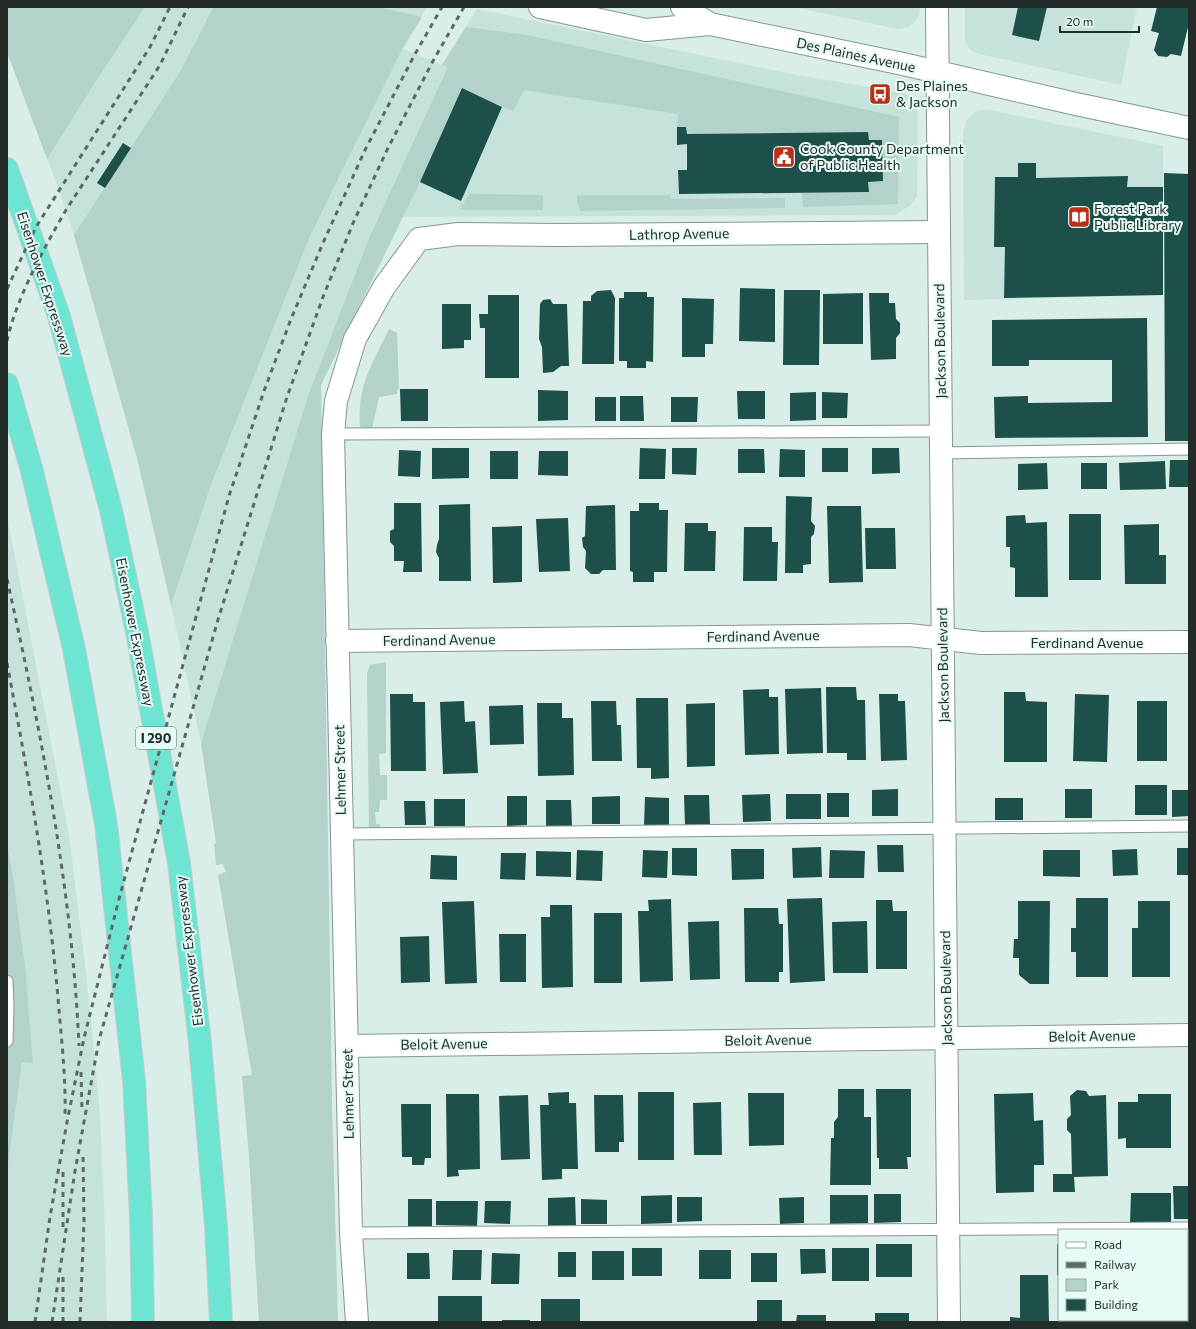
<svg xmlns="http://www.w3.org/2000/svg" width="1196" height="1329" font-family="Commissioner,sans-serif">
  <style>
    .built { fill: #c5e2dc }
    .green { fill: #b2d2cb }
    .building { fill: #1c5049 }
    .lines { fill: none; stroke-linecap: round; stroke-linejoin: round }
    .service-casing { stroke: #859793; stroke-width: 13 }
    .minor-casing { stroke: #859793; stroke-width: 24 }
    .tertiary-casing { stroke: #859793; stroke-width: 24 }
    .secondary-casing { stroke: #859793; stroke-width: 24 }
    .motorway-casing { stroke: #cacccc; stroke-width: 24 }
    .service { stroke: #fff; stroke-width: 11 }
    .minor { stroke: #fff; stroke-width: 22 }
    .tertiary { stroke: #fff; stroke-width: 22 }
    .secondary { stroke: #fff; stroke-width: 22 }
    .motorway { stroke: #6de5d2; stroke-width: 22 }
    .rail { stroke: #5d6966; stroke-width: 3; stroke-dasharray: 5 5; stroke-linecap: butt }
    .labels { text-anchor: middle; stroke-width: 4; stroke-linejoin: round; paint-order: stroke }
    .shield { fill: #e6faf6; stroke: #5e6a67; stroke-width: 1 }
    .shield-label { font-size: 13px; font-weight: bold; fill: #242c2a }
    .street-label { font-size: 14px; fill: #242c2a; stroke: #e6faf6 }
    .poi-label { font-size: 14px; fill: #242c2a; stroke: #e6faf6; text-anchor: start }
  </style>
  <rect width="100%" height="100%" fill="#d9ede9"/>
  <path class="built" d="M7 7H427L403 49 442 65 477 9 797 75 904 93 911 96 915 101 918 114 917 196 910 206 894 215 378 217 308 396 201 743 157 540 138 462 106 347 74 235 59 190 7 52Z
    M794 7H920V8L919 16 916 20 909 27 898 29Z
    M965 7H1137L1121 85 979 54 970 50 965 42Z
    M981 110H991L1163 146V295L964 300 963 133 967 120 973 113Z
    M7 516 69 835 86 972 100 1114 104 1204 107 1322H7V1173L22 1062 33 1063 26 973 13 876 7 844Z"/>
  <path class="green" d="M7 7H145L94 84 47 159 7 52Z
    M208 7H378L422 17 402 49 309 238 210 487 171 605 138 462 74 235 180 72 213 8Z
    M466 27 527 35 899 117 898 204 803 207 802 193 868 192V182L882 181V140H869L868 132 687 134 686 127H677L678 114 524 90 513 111 462 88 420 182 321 385 332 1103 338 1322H259L249 1157 242 1076 252 1075 218 875 226 872 223 864 216 865 214 844 216 843 201 743 308 396 370 236 448 67 442 65Z
    M469 194 543 195V210H460Z
    M577 195H670L671 199 785 198V208L581 211 577 202Z
    M389 329 397 333 399 388 397 390V394L379 397 372 429 360 427C360 421 359 415 360 408 361 380 377 354 389 329Z
    M386 662V753L379 754 380 775H387V800H380L379 812H375L376 824H380V830L369 831 367 673 370 665Z
    M7 844 13 876 26 973 33 1063 22 1062 7 1173Z"/>
  <path class="building" d="M1018 7H1047L1039 41 1012 35Z
    M1157 7H1189V23L1181 56 1171 54 1167 57 1158 56 1154 50 1159 33 1151 31Z
    M462 88 502 107 461 201 420 182Z
    M677 127H686L687 134 868 132 869 140H882L883 181 868 182 869 192 679 194 678 170H687V144L677 145Z
    M123 143 131 148 105 188 97 183Z
    M1018 163H1036V178L1128 176 1127 187H1163V295L1004 298 1005 247H994L995 177H1018Z
    M1164 173 1189 174V441H1165Z
    M740 288 775 289V342L739 341Z
    M611 290 615 298 614 364H582L583 301H591V296L597 291Z
    M784 290H820L819 365H783Z
    M624 292H647V297H654L653 362 646 361V368H627V361H619V298H624Z
    M863 293V344H823V294Z
    M869 293H889V303H895L896 319 900 323V333L896 338V359L871 360Z
    M488 295H519V378H485V328H480L479 314H488Z
    M682 298 714 299 713 344H705V357H682Z
    M550 299 553 304H567L569 366H561L553 372 543 373 542 347 539 339 540 304 543 300Z
    M442 304H471V340H464V348L442 349Z
    M1147 318 1148 437 995 438 994 397 1028 396V403L1112 402V360H1029V366H992V320Z
    M400 389H428V421H401Z
    M538 390 568 391V420L538 421Z
    M737 391H765V419H738Z
    M816 392V420L790 421V393Z
    M822 392 848 393 847 418H822Z
    M620 396H643L644 421H620Z
    M595 397H616V421H595Z
    M671 397H698L697 422H671Z
    M432 448H469V478L432 479Z
    M640 448 666 449 665 479H639Z
    M672 448H697L696 475 672 474Z
    M822 448H848V472H822Z
    M872 448H899L900 473 872 474Z
    M738 449H764L765 473H738Z
    M780 449 805 450V477H779Z
    M399 450 421 451 420 477 398 476Z
    M490 451H518V479H490Z
    M539 451H568V476L538 475Z
    M1170 460H1189V487H1169Z
    M1165 461 1166 489 1120 490 1119 463Z
    M1047 463 1048 489 1018 490V464Z
    M1081 463H1107V489H1081Z
    M786 496 812 497 811 521 815 526 814 534 811 537V564L803 565V573H785Z
    M394 503H421L422 572H403L404 561H394V546L390 542V531L394 529Z
    M639 503H659V510H668L667 572H654V582H633V572L630 571V511H639Z
    M470 504 471 581H439V558L436 552 437 545 439 539V505Z
    M615 505 616 570H603L599 574H591L585 568 586 551 583 547 582 538 585 536 586 506Z
    M827 506H861L863 582 829 583Z
    M1069 514H1101V580H1069Z
    M1025 515 1026 523 1047 522 1048 597H1015V568L1010 567V547H1006V516Z
    M568 518 570 571 539 572 536 519Z
    M685 523H708V531H716L715 571H684Z
    M1159 524V555H1166V584H1125L1124 525Z
    M522 526V582L493 583 492 527Z
    M744 527H772V542H778L777 581H743Z
    M865 528H895L896 569H866Z
    M826 687H856L857 700H865L866 760H847V753H827Z
    M821 688 823 753 787 754 785 689Z
    M769 689V697H778L779 754 745 755 743 690Z
    M1004 692H1025L1026 701 1047 702V762H1004Z
    M390 694H413V702H425L426 771H391Z
    M879 694H898V701H905L907 760 881 761Z
    M1075 694 1109 695 1107 762 1073 761Z
    M636 698H668L669 778 651 779V768H637Z
    M464 701 465 722 475 721 478 773 443 774 440 702Z
    M591 701H616L617 725H621L622 761H592Z
    M1137 701H1167V761H1137Z
    M537 703H562V718H573L574 775 538 776Z
    M715 703V766L687 767 686 704Z
    M523 705 524 744 490 745 489 706Z
    M1135 785H1167V815H1135Z
    M898 789V816H872V790Z
    M1065 789H1092V818H1065Z
    M1172 790H1189V816L1172 817Z
    M827 793H849V817H827Z
    M770 794 771 821 743 822 742 795Z
    M786 794H821V819H786Z
    M684 795H709L710 824 685 825Z
    M507 796H527V825L507 826Z
    M620 796V824H592V797Z
    M645 797 669 798V825H644Z
    M995 798H1023V820H995Z
    M434 799H465V826H434Z
    M546 800H571L572 826 546 827Z
    M404 801H425L426 825H405Z
    M877 845H903L904 872H878Z
    M821 847 822 877 793 878 792 848Z
    M672 848H697V876L672 875Z
    M1177 848H1189V875H1177Z
    M731 849H764V879L732 880Z
    M1137 849 1138 875 1113 876 1112 850Z
    M577 850 603 851 602 881 576 880Z
    M643 850 668 851 667 878 642 877Z
    M830 850 865 851 864 878H829Z
    M1043 850H1080V877L1043 876Z
    M536 851 571 852V877L536 876Z
    M501 853H526L525 880 500 879Z
    M431 855 457 856V880L430 879Z
    M822 898 825 981 790 983 787 899Z
    M1076 898H1108V977H1076V952H1071V928H1076Z
    M671 899 673 981 640 982 638 911H649L648 900Z
    M876 900H892L893 911H907V969H876Z
    M474 901 477 983 445 984 442 902Z
    M1018 901H1050L1049 984H1030L1019 975V958H1013L1014 939H1018Z
    M1138 901H1170V977H1132V928H1138Z
    M550 905H572L573 987 542 988 541 917H550Z
    M744 908H778L779 924H783V972H779V982H745Z
    M594 913H622V983H594Z
    M719 921 720 979 690 980 688 922Z
    M867 921 868 973H833L832 922Z
    M499 934H526V982H500Z
    M429 936 430 982 401 983 400 937Z
    M838 1089H864V1117H871V1185H830L831 1138H834V1122L838 1117Z
    M876 1089H911V1157H907L908 1169H879V1158H877Z
    M1077 1090 1086 1091 1089 1096 1106 1095 1108 1176 1074 1177 1075 1192H1053V1174H1072L1071 1134 1067 1130V1119L1071 1115 1070 1096Z
    M569 1092V1103H576L578 1169H562V1179L542 1180 540 1105H549L548 1093Z
    M638 1092H674V1160H638Z
    M748 1093H784V1145L749 1146Z
    M1033 1093 1034 1121 1043 1120 1044 1165H1034V1192L996 1193 994 1094Z
    M446 1094H479L480 1169 458 1170 459 1176 447 1177Z
    M1138 1094H1171V1148H1126V1138L1118 1139V1102H1138Z
    M528 1095 530 1159 501 1160 499 1096Z
    M594 1095H623L624 1142H619V1152H595Z
    M721 1102 722 1155H694L693 1103Z
    M401 1104H431V1158H425L424 1165H412V1157H402Z
    M1173 1186H1189V1219H1174Z
    M1131 1193H1171V1223H1130Z
    M874 1194H901V1222L874 1223Z
    M672 1195V1223L641 1224V1196Z
    M830 1195H868V1223L830 1224Z
    M575 1197 576 1225 548 1226V1198Z
    M677 1197H702V1221L677 1222Z
    M804 1197V1223L780 1224 779 1198Z
    M408 1199H432V1226H408Z
    M581 1199 607 1200V1224H581Z
    M436 1201H478L477 1226 436 1225Z
    M485 1201H511L510 1224 484 1223Z
    M876 1244H912V1277H876Z
    M1057 1244H1059V1275H1057Z
    M632 1248H662V1276H632Z
    M832 1248H869V1281H832Z
    M800 1249H825L826 1273 801 1274Z
    M453 1250H482L481 1280H452Z
    M699 1250H731V1279H699Z
    M592 1251H624V1280H592Z
    M558 1252H576V1277H558Z
    M407 1253H429L430 1279H407Z
    M492 1253 520 1254 519 1284H491Z
    M751 1253H777V1282H751Z
    M1020 1275H1048L1049 1322H1010V1317L1020 1318Z
    M438 1296H482V1322H438Z
    M541 1299H580V1322H541Z
    M757 1300H782V1322H757Z
    M875 1313H909V1322H875Z
    M797 1315H826V1322H796Z
    M502 1320H530V1322H502Z
    M1076 1320H1111V1322H1076Z
    M1136 1320H1171V1322H1136Z"/>
  <g class="lines">
    <g class="service-casing">
      <path id="service" d="M333 434 941 431
        M941 453 1189 449
        M341 834 1189 826
        M7 981 8 1007 7 1041
        M351 1233 1189 1228"/>
    </g>
    <g class="minor-casing">
      <path id="minor" d="M337 641 909 635 981 643 1189 642
        M347 1046 1189 1035
        M357 1322 351 1233 333 434 336 401 355 339 384 287 419 239 458 234 559 235 939 232"/>
    </g>
    <g class="tertiary-casing">
      <path id="tertiary" d="M937 7 949 1322"/>
    </g>
    <g class="secondary-casing">
      <path id="secondary" d="M540 7 646 30 710 24 903 64 1076 104 1189 128
        M682 7 710 24"/>
    </g>
    <g class="motorway-casing">
      <path id="motorway" d="M7 169 59 316 111 510 137 632 179 863 200 1043 216 1226 221 1322
        M7 384 32 471 74 649 106 824 134 1081 141 1216 143 1322"/>
    </g>
    <use href="#service" class="service"/>
    <use href="#minor" class="minor"/>
    <use href="#tertiary" class="tertiary"/>
    <use href="#secondary" class="secondary"/>
    <use href="#motorway" class="motorway"/>
    <path class="rail" d="M7 289 36 227 150 47 170 7
      M7 341C16 299 44 248 66 210L160 65 188 7
      M7 579C41 732 72 889 79 1046
      M7 663C28 775 48 884 58 998 61 1036 66 1076 65 1115
      M81 1072 82 1112
      M63 1227V1167
      M35 1322 50 1217 67 1122 84 1038 119 899 229 496 264 391 291 319 323 243 365 150 415 54 442 7
      M52 1322 75 1171 99 1040 217 623 287 397 323 297 354 221 388 148 433 61 464 7
      M63 1322V1277
      M80 1322 84 1221 83 1152"/>
  </g>
  <defs>
    <g id="bus-square" transform="scale(1.15)"><rect x="-9" y="-9" width="18" height="18" rx="4" fill="#bb2f18" stroke="#e6faf6"/><path d="M-5-6H5V4H4V6H2V4H-2V6H-4V4H-5ZM-3.5-4V0h7V-4ZM-3.5 1.2v1.5H-2V1.2ZM2 1.2v1.5H3.5V1.2Z" fill="#fff"/></g>
    <g id="civic-square" transform="scale(1.15)"><rect x="-9" y="-9" width="18" height="18" rx="4" fill="#bb2f18" stroke="#e6faf6"/><path d="M-.6-6.5H3V-4.5H.6V-3L4-1V1h2V6H-6V1h2V-1L-.6-3ZM-1.2 2.5V6h2.4V2.5Z" fill="#fff"/></g>
    <g id="library-square" transform="scale(1.15)"><rect x="-9" y="-9" width="18" height="18" rx="4" fill="#bb2f18" stroke="#e6faf6"/><path d="M-6-4Q-3-5.5-.7-3.5V5Q-3 3-6 4ZM6-4Q3-5.5 .7-3.5V5Q3 3 6 4Z" fill="#fff"/></g>
  </defs>
  <g fill-rule="evenodd">
    <use href="#bus-square" x="880" y="94"/>
    <use href="#civic-square" x="784" y="157"/>
    <use href="#library-square" x="1079" y="217"/>
  </g>
  <g class="labels">
    <rect class="shield" x="136" y="727" width="40" height="22" rx="3"/>
    <g class="shield-label">
      <text x="156" y="743">I 290</text>
    </g>
    <g class="street-label">
      <text transform="translate(856 55) rotate(12)" y="5">Des Plaines Avenue</text>
      <text transform="translate(679 234) rotate(-1)" y="5">Lathrop Avenue</text>
      <text transform="translate(45 284) rotate(72)" y="5">Eisenhower Expressway</text>
      <text transform="translate(940 341) rotate(-91)" y="5">Jackson Boulevard</text>
      <text transform="translate(135 632) rotate(79)" y="5">Eisenhower Expressway</text>
      <text transform="translate(763 636) rotate(-1)" y="5">Ferdinand Avenue</text>
      <text transform="translate(439 640) rotate(-1)" y="5">Ferdinand Avenue</text>
      <text x="1087" y="648">Ferdinand Avenue</text>
      <text transform="translate(943 665) rotate(-91)" y="5">Jackson Boulevard</text>
      <text transform="translate(340 770) rotate(-91)" y="5">Lehmer Street</text>
      <text transform="translate(189 951) rotate(-97)" y="5">Eisenhower Expressway</text>
      <text transform="translate(946 988) rotate(-91)" y="5">Jackson Boulevard</text>
      <text transform="translate(1092 1036) rotate(-1)" y="5">Beloit Avenue</text>
      <text transform="translate(768 1040) rotate(-1)" y="5">Beloit Avenue</text>
      <text transform="translate(444 1044) rotate(-1)" y="5">Beloit Avenue</text>
      <text transform="translate(348 1094) rotate(-91)" y="5">Lehmer Street</text>
    </g>
    <g class="poi-label">
      <text x="896" y="91">Des Plaines<tspan x="896" dy="16">&amp; Jackson</tspan></text>
      <text x="800" y="154">Cook County Department<tspan x="800" dy="16">of Public Health</tspan></text>
      <text x="1094" y="214">Forest Park<tspan x="1094" dy="16">Public Library</tspan></text>
    </g>
  </g>
  <rect width="1196" height="1329" fill="none" stroke="#242c2a" stroke-width="16"/>
  <rect x="1058" y="1229" width="130" height="92" fill="#e6faf6" stroke="#98a8a4"/>
  <rect x="1066" y="1242" width="20" height="6" fill="#ffffff" stroke="#98a8a4"/>
  <text x="1094" y="1249" font-size="12" fill="#242c2a">Road</text>
  <rect x="1066" y="1262" width="20" height="6" fill="#5d6966" stroke="#98a8a4"/>
  <text x="1094" y="1269" font-size="12" fill="#242c2a">Railway</text>
  <rect x="1066" y="1279" width="20" height="12" fill="#b2d2cb" stroke="#98a8a4"/>
  <text x="1094" y="1289" font-size="12" fill="#242c2a">Park</text>
  <rect x="1066" y="1299" width="20" height="12" fill="#1c5049" stroke="#98a8a4"/>
  <text x="1094" y="1309" font-size="12" fill="#242c2a">Building</text>
  <path d="M1060 26v6h79v-6" fill="none" stroke="#242c2a" stroke-width="2"/>
  <text x="1066" y="26" font-size="12" fill="#242c2a" stroke="#e6faf6" stroke-width="3" paint-order="stroke">20 m</text>
</svg>
